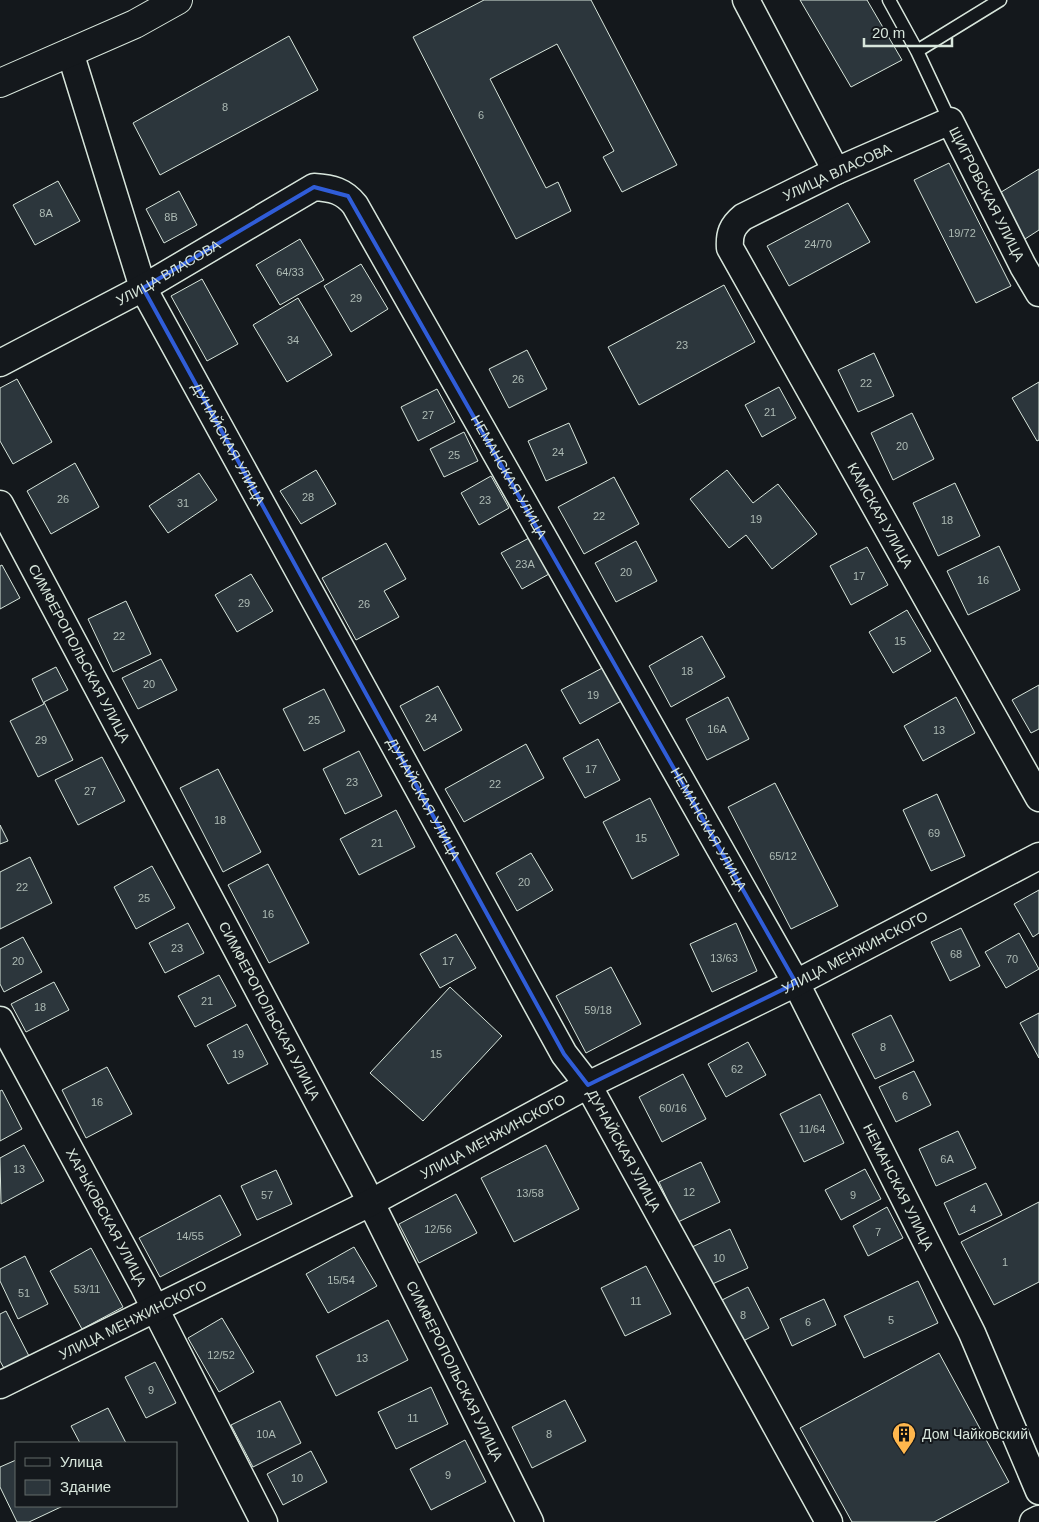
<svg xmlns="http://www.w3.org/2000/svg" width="1039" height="1522" font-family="Helvetica,sans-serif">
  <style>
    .building { fill: #2c363c; stroke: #d8e6dc }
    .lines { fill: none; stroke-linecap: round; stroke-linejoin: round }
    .lane-casing { stroke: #d8e6dc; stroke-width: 15 }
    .street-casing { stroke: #d8e6dc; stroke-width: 29 }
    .primary-casing { stroke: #d8e6dc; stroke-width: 30 }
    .lane { stroke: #14181c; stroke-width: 12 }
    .street { stroke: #14181c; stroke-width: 26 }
    .primary { stroke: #14181c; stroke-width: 28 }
    .marked { fill: none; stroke: #305dd8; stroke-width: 4; stroke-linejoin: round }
    .labels { text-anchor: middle; stroke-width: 4; stroke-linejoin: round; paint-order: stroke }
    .number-label { font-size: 11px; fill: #adbab4 }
    .street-label { font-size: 14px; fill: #d8e6dc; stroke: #14181c }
    .poi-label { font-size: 14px; fill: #d8e6dc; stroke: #14181c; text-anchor: start }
  </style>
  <rect width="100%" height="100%" fill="#14181c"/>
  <path class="building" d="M484 0H591L677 165 622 192 603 157 614 151 557 44 490 79 546 188 558 182 571 211 516 239 413 37Z
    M800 0H867L902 60 851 87Z
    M289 36 318 90 160 175 133 123Z
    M949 163 1011 286 976 303 914 180Z
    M1039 169V230L1025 239 998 194Z
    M58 181 80 221 35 245 13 205Z
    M179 191 197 225 164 243 146 209Z
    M848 203 870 242 789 286 767 246Z
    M300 239 324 280 280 305 256 265Z
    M361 264 388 309 351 332 324 286Z
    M202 279 238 344 207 361 171 296Z
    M724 285 755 342 639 405 608 347Z
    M298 298 332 355 287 382 253 325Z
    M527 350 547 389 509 408 489 369Z
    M874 353 894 396 858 412 838 370Z
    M17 379 52 442 13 464 0 441V388Z
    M1039 382V440L1037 441 1012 398Z
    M779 387 796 418 762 437 745 405Z
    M437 389 455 422 418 441 401 407Z
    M912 413 934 459 893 480 871 433Z
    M569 423 587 463 546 481 528 441Z
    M464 432 478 461 444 477 430 449Z
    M75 463 99 507 51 534 27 491Z
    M316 470 336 504 301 524 280 491Z
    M727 470 753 503 778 484 817 534 772 569 746 535 729 548 690 499Z
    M199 473 217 500 168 533 149 506Z
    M491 476 509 508 479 525 461 493Z
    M614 477 639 524 584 554 558 507Z
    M955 483 980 536 938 556 913 503Z
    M529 538 549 574 522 589 501 553Z
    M636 541 657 581 616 602 595 563Z
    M386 543 406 579 384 591 399 617 356 640 322 578Z
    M999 546 1020 590 968 615 947 571Z
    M867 547 888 585 851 605 830 566Z
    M2 565 20 598 0 609V566Z
    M251 574 273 611 237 632 215 595Z
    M126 601 151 654 113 672 88 619Z
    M907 610 931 651 893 673 869 632Z
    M702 636 725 677 671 707 649 666Z
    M161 659 177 690 138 709 122 678Z
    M606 666 625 699 580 724 561 690Z
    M56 667 68 690 44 702 73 760 38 777 10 721 44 704 32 679Z
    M1039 685V729L1031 733 1012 700Z
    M438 686 462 730 424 751 400 706Z
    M324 689 345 731 304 751 283 709Z
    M728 697 749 739 707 760 686 719Z
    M956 697 975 733 923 761 904 726Z
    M598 739 620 780 585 798 563 758Z
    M526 744 544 778 464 822 445 789Z
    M359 751 382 796 345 814 323 769Z
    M102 757 125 801 78 825 55 780Z
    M218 769 261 852 223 872 180 788Z
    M775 783 838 906 791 929 728 807Z
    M937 794 965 856 931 871 903 810Z
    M650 798 679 855 632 879 603 822Z
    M396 810 415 847 359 875 340 839Z
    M0 825 8 841 0 844Z
    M531 853 553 890 517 911 496 873Z
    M30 857 52 903 0 929V872Z
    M268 864 309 943 269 963 228 885Z
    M152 866 175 908 136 929 114 887Z
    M1039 890V933L1033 937 1014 904Z
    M188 923 204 953 165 973 149 943Z
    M736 923 757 971 712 992 690 944Z
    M961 928 980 966 950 981 931 942Z
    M1019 933 1039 969 1006 988 985 952Z
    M456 934 476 968 440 988 420 954Z
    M23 937 42 972 4 992 0 984V949Z
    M611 967 641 1024 586 1053 556 996Z
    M219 975 236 1006 195 1027 178 996Z
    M54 982 69 1010 26 1032 11 1004Z
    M450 987 502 1036 423 1121 370 1073Z
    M1039 1013V1058L1020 1023Z
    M891 1015 914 1061 875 1079 852 1034Z
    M247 1024 268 1064 228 1084 207 1045Z
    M748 1042 766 1075 726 1097 708 1064Z
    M107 1067 132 1114 86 1138 62 1090Z
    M914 1071 931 1105 896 1122 879 1087Z
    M683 1074 706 1119 662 1142 639 1097Z
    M2 1090 22 1129 0 1141V1091Z
    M820 1094 844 1143 804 1162 780 1114Z
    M958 1131 976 1168 936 1186 919 1149Z
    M24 1145 44 1181 1 1204 0 1158Z
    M546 1145 579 1209 514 1242 481 1178Z
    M701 1162 720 1202 678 1222 659 1182Z
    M865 1169 881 1199 841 1220 825 1190Z
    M276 1170 292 1204 257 1220 241 1186Z
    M986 1183 1002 1215 959 1235 944 1203Z
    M456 1194 477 1233 419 1263 399 1224Z
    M220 1195 241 1235 160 1277 139 1238Z
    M1039 1202V1282L994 1305 961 1242Z
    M887 1207 903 1238 868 1256 853 1226Z
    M730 1229 748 1268 708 1286 690 1248Z
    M354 1247 377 1286 328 1313 306 1274Z
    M91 1248 123 1307 82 1329 50 1271Z
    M25 1256 48 1304 18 1319 0 1281V1269Z
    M646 1266 671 1314 625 1336 601 1288Z
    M918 1281 938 1323 864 1358 844 1316Z
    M748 1287 769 1328 739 1343 718 1302Z
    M824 1299 836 1325 792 1346 780 1319Z
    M6 1311 30 1358 5 1370 0 1361V1314Z
    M222 1318 254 1372 219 1392 188 1338Z
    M388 1320 408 1360 336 1396 316 1356Z
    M939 1353 1009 1482 934 1522H852L800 1428Z
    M155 1362 176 1403 146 1418 125 1377Z
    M431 1387 448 1424 396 1449 378 1412Z
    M565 1400 586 1441 532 1468 512 1427Z
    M280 1401 301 1443 253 1467 231 1425Z
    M108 1408 126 1443H80L71 1426Z
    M465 1440 486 1482 431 1510 410 1469Z
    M311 1451 327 1482 283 1505 267 1474Z
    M16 1460V1506H63L29 1522H17L0 1487V1467Z"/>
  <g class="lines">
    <g class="lane-casing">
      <path id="lane" d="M889 0 917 51
        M950 121 917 51 1000 0"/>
    </g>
    <g class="street-casing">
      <g id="street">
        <path d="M746 0 836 171"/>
        <path id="s1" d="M70 52 143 288 564 1054 588 1085 829 1522"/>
        <path id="s2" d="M1039 293 1023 266 950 121 836 171 743 217C732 226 729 234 730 248L1039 798"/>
        <path id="s3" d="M0 363 143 288 314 187C332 188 344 191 355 205L796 983 972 1333 1039 1491"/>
        <path id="s4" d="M0 504 361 1183 530 1522"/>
        <path id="s5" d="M0 1020 143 1285 264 1522"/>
        <path id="s6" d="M0 1385 370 1203 588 1085 796 983 1039 856"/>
        <path d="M1033 1522 1039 1519"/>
      </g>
    </g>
    <g class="primary-casing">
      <path id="primary" d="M0 83 135 24 178 0"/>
    </g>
    <use href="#lane" class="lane"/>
    <use href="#street" class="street"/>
    <use href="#primary" class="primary"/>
  </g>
  <path class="marked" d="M314 187 348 196 796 983 588 1085 564 1054 143 288Z"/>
  <defs>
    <g id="building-pin" transform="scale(1.25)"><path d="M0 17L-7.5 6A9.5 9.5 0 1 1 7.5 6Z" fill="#ffb74d" stroke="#14181c"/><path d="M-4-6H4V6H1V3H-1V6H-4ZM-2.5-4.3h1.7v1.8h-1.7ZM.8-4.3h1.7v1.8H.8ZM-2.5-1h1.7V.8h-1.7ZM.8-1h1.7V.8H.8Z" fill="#111"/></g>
  </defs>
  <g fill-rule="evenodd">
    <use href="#building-pin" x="904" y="1434"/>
  </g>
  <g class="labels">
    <g class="number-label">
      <text x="225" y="111">8</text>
      <text x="481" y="119">6</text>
      <text x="46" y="217">8А</text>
      <text x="171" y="221">8В</text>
      <text x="962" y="237">19/72</text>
      <text x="818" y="248">24/70</text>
      <text x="290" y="276">64/33</text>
      <text x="356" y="302">29</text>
      <text x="293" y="344">34</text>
      <text x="682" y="349">23</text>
      <text x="518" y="383">26</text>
      <text x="866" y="387">22</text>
      <text x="770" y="416">21</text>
      <text x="428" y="419">27</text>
      <text x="902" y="450">20</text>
      <text x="558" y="456">24</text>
      <text x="454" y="459">25</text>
      <text x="308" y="501">28</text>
      <text x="63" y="503">26</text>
      <text x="485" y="504">23</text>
      <text x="183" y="507">31</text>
      <text x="599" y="520">22</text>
      <text x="756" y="523">19</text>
      <text x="947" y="524">18</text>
      <text x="525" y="568">23А</text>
      <text x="626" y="576">20</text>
      <text x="859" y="580">17</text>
      <text x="983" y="584">16</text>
      <text x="244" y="607">29</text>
      <text x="364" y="608">26</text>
      <text x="119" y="640">22</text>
      <text x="900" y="645">15</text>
      <text x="687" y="675">18</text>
      <text x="149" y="688">20</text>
      <text x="593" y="699">19</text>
      <text x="431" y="722">24</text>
      <text x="314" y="724">25</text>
      <text x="717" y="733">16А</text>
      <text x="939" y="734">13</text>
      <text x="41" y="744">29</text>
      <text x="591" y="773">17</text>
      <text x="352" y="786">23</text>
      <text x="495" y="788">22</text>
      <text x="90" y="795">27</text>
      <text x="220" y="824">18</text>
      <text x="934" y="837">69</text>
      <text x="641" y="842">15</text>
      <text x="377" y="847">21</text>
      <text x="783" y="860">65/12</text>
      <text x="524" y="886">20</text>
      <text x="22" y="891">22</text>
      <text x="144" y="902">25</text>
      <text x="268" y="918">16</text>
      <text x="177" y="952">23</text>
      <text x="956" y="958">68</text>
      <text x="724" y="962">13/63</text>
      <text x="1012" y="963">70</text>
      <text x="18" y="965">20</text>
      <text x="448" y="965">17</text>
      <text x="207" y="1005">21</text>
      <text x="40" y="1011">18</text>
      <text x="598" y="1014">59/18</text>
      <text x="883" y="1051">8</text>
      <text x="238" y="1058">19</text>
      <text x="436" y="1058">15</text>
      <text x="737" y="1073">62</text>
      <text x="905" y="1100">6</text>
      <text x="97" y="1106">16</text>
      <text x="673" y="1112">60/16</text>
      <text x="812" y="1133">11/64</text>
      <text x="947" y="1163">6А</text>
      <text x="19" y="1173">13</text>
      <text x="689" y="1196">12</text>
      <text x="530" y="1197">13/58</text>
      <text x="267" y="1199">57</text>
      <text x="853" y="1199">9</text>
      <text x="973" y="1213">4</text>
      <text x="438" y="1233">12/56</text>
      <text x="878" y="1236">7</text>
      <text x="190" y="1240">14/55</text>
      <text x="719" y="1262">10</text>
      <text x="1005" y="1266">1</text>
      <text x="341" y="1284">15/54</text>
      <text x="87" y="1293">53/11</text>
      <text x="24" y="1297">51</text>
      <text x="636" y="1305">11</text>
      <text x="743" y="1319">8</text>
      <text x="891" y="1324">5</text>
      <text x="808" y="1326">6</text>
      <text x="221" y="1359">12/52</text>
      <text x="362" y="1362">13</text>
      <text x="151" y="1394">9</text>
      <text x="413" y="1422">11</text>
      <text x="266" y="1438">10А</text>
      <text x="549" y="1438">8</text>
      <text x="448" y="1479">9</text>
      <text x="297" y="1482">10</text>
    </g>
    <g class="street-label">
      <text transform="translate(837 172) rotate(-25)" y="5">УЛИЦА ВЛАСОВА</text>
      <text transform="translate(987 194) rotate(63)" y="5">ЩИГРОВСКАЯ УЛИЦА</text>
      <text dy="5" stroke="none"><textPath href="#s3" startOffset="191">УЛИЦА ВЛАСОВА</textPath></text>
      <text dy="5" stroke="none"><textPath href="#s1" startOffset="425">ДУНАЙСКАЯ УЛИЦА</textPath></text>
      <text dy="5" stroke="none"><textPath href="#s3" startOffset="719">НЕМАНСКАЯ УЛИЦА</textPath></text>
      <text dy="5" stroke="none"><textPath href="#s2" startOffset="764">КАМСКАЯ УЛИЦА</textPath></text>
      <text dy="5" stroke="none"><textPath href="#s4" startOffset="169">СИМФЕРОПОЛЬСКАЯ УЛИЦА</textPath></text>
      <text dy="5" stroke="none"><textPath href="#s1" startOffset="830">ДУНАЙСКАЯ УЛИЦА</textPath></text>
      <text dy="5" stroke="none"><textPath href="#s3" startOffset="1124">НЕМАНСКАЯ УЛИЦА</textPath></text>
      <text dy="5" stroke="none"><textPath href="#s6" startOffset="958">УЛИЦА МЕНЖИНСКОГО</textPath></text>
      <text dy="5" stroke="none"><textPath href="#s4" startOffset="574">СИМФЕРОПОЛЬСКАЯ УЛИЦА</textPath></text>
      <text dy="5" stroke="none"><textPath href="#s6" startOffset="552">УЛИЦА МЕНЖИНСКОГО</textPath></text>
      <text dy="5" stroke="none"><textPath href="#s1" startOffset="1235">ДУНАЙСКАЯ УЛИЦА</textPath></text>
      <text dy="5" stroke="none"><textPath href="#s3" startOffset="1529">НЕМАНСКАЯ УЛИЦА</textPath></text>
      <text dy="5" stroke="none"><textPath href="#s5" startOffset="224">ХАРЬКОВСКАЯ УЛИЦА</textPath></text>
      <text dy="5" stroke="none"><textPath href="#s6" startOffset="148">УЛИЦА МЕНЖИНСКОГО</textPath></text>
      <text dy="5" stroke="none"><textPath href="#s4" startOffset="979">СИМФЕРОПОЛЬСКАЯ УЛИЦА</textPath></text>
    </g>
    <g class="poi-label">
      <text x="922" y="1439">Дом Чайковский</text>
    </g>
  </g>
  <rect x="15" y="1442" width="162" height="65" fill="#14181c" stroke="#626a69"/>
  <rect x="25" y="1458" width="25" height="8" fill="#14181c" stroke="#626a69"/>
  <text x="60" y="1467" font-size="15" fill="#d8e6dc">Улица</text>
  <rect x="25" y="1480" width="25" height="15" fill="#2c363c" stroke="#626a69"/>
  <text x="60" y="1492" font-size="15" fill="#d8e6dc">Здание</text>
  <path d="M864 38v8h88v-8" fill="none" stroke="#d8e6dc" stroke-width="2.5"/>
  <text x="872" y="38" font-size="15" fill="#d8e6dc" stroke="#14181c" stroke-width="4" paint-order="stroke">20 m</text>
</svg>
